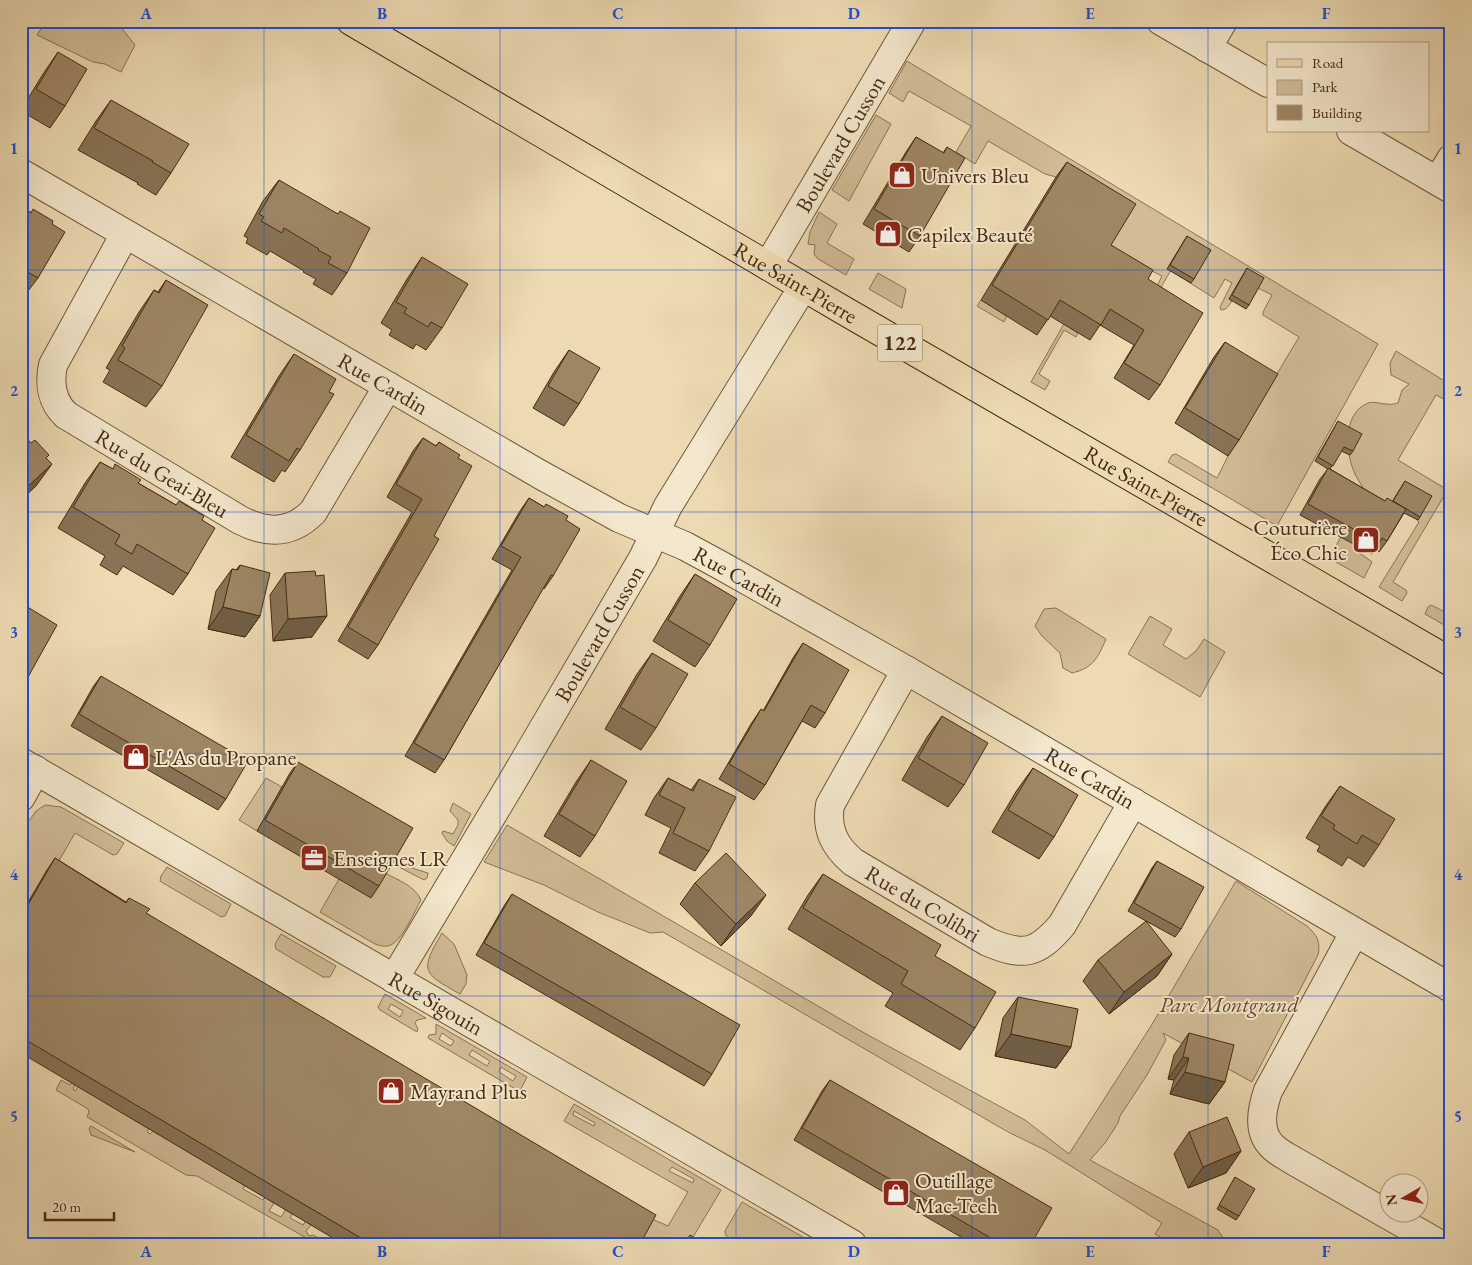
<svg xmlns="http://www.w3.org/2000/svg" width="1472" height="1265" font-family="'EB Garamond',serif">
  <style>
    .green { fill: #d1bc96; stroke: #8c7352; fill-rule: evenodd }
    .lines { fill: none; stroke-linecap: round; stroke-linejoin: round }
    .minor-casing { stroke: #715638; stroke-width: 30 }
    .major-casing { stroke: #482a0f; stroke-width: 30 }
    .minor { stroke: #f3e7cd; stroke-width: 28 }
    .major { stroke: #eddab2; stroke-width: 28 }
    .wall { fill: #887356; stroke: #482a0f }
    .shaded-wall { fill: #6f5e46; stroke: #482a0f }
    .building { fill: #9e8664; stroke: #482a0f }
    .grid { fill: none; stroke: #1d4ed8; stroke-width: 1; stroke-opacity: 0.55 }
    .labels { text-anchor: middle; stroke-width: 4; stroke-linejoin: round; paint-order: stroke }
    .shield { fill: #f3e7cd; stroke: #7b6348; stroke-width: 1 }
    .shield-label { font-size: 21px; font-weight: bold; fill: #482a0f }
    .street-label { font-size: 22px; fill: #482a0f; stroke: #f3e7cd }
    .poi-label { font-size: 22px; fill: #482a0f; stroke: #f3e7cd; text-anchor: start }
    .park-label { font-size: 22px; font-style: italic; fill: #63472a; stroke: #f3e7cd }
    .neatline { fill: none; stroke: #1d4ed8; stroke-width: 2 }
    .grid-label { font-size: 16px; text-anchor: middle; font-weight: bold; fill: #1d4ed8 }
  </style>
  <rect width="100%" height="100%" fill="#eddab2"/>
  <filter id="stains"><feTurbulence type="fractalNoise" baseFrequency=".004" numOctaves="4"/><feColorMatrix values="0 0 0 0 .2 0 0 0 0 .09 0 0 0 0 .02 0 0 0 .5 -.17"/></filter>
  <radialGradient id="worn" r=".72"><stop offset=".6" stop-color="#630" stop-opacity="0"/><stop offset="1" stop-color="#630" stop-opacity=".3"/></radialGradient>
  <path class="green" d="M46 21H116L135 45 121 72 105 64 93 62 37 35Z
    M907 61 1378 344 1277 526 1168 462 1172 455 1176 454 1217 478 1228 456 1299 337 1263 315V312L1272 295 1258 288 1244 273 1229 299 1232 301C1229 305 1227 310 1221 310L1220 307 1232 283 1225 279 1214 298 1168 269 1171 270 1160 289 1156 288 1162 276 1152 271 1070 328 1078 333 1076 337 1064 330 1039 374 1050 381 1045 390 1031 382 1094 271 1056 177 1045 174 988 141 975 164 956 152 971 126 909 91 903 102 889 93Z
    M876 115 891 124 849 201 832 190Z
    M819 212 837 224 827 243 854 259 846 275 818 259 814 254 815 245 808 244 810 232Z
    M878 273 906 289 902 308 869 289Z
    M981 300 1007 316 1004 322 977 306Z
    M1396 351 1451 385V403L1436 395 1398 460 1451 492V501L1444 496 1393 582 1406 590 1407 593 1402 601 1379 587 1419 522 1397 500 1358 552 1372 562 1364 578 1329 558 1366 493C1363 487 1359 482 1356 476 1345 455 1342 413 1368 403 1375 401 1379 404 1387 404 1390 405 1395 404 1398 403L1402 390 1409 384 1391 375 1390 363Z
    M1431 605 1451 615V629L1425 614 1428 607Z
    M1056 608 1106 639C1098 658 1093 668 1072 673L1063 668 1060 653 1042 636 1035 626 1044 609Z
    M1150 616 1172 629 1163 645 1186 659 1196 651 1204 639 1225 652 1200 697 1128 654Z
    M266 778 282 787 257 831 239 820Z
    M453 803 471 814 454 846 447 841 442 833 443 831 453 834 458 825V820L450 811Z
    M45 805 61 807 124 843 117 854 113 855 75 833 56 866 47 870 21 914V832L36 811Z
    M507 825 866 1034 1025 1120 1069 1154 1151 1026 1236 881 1307 926C1317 935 1321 942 1318 955L1252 1082 1163 1033 1166 1040 1147 1075 1120 1116 1118 1123 1105 1143 1090 1160 1218 1230 1223 1238 1232 1244H1172L1155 1234 1162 1223 1045 1150 1008 1132 663 932 650 933 598 912 544 885 484 862Z
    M394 859 415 869 428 873 427 878 424 880 391 863Z
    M167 867 231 904 225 916 221 917 218 915 163 883 160 881 161 876Z
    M385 873C398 880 415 886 421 900 415 911 404 936 394 943 388 948 381 946 375 944L320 912 339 879 371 897Z
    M442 933 454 944 467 975 466 984 460 994C423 973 419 972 442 933Z
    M281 934 336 966 330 977H323L276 949 275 944Z
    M385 994 426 1018 417 1020 415 1023 418 1029 417 1032 380 1010 378 1007ZM391 1004 403 1011 400 1017 388 1009Z
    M436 1024 527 1077 521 1089 517 1090 428 1038 429 1035 436 1034ZM442 1033 454 1041 451 1046 439 1039ZM472 1050 490 1061 487 1066 469 1055ZM501 1067 516 1076 513 1081 499 1072Z
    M61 1080 70 1085 72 1083 75 1085 73 1089 75 1091 78 1086 149 1129 147 1132 150 1134 153 1131 245 1185 243 1189 263 1200 265 1197 274 1203 269 1211 281 1217 291 1201 297 1205 290 1218 303 1225 310 1214 312 1224 306 1231 309 1236 313 1235 324 1241 323 1244H317L197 1176 186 1175 87 1117 89 1112 88 1109 56 1090Z
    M574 1104 721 1190 689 1244H638L652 1219 668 1226 688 1192 564 1121ZM574 1111 595 1123 594 1126 573 1115ZM672 1167 694 1179 693 1183 669 1171Z
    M91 1126 135 1152 91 1135 89 1128Z
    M742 1202 815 1244H736C731 1240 725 1238 725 1231Z"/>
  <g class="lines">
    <g class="minor-casing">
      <g id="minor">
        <path d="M1161 21 1268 83"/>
        <path d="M1207 48 1223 21"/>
        <path d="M1351 131 1451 189"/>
        <path id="s1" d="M21 173 541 475 619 518 685 546 720 565 906 670 1451 988"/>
        <path d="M1438 181 1451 159"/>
        <path id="s2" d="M125 234 53 365C49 384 52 402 66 415L240 520C267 534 291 534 313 512L388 386"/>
        <path id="s3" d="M768 266 912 21"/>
        <path id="s4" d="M906 670 830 805C826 829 834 846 853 862L988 942C1024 957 1037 954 1062 925L1133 802"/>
        <path id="s5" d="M21 762 852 1244"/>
        <path d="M21 797 36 770"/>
        <path d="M1354 933 1268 1091C1262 1108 1257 1130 1271 1145 1277 1152 1286 1156 1294 1161L1439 1244"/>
        <path id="s6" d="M394 979 512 782 643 558 668 506 803 287"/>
      </g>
    </g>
    <g class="major-casing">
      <g id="major">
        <path id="s7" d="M351 21 843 310 1451 662"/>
      </g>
    </g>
    <use href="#minor" class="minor"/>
    <use href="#major" class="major"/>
  </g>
  <path class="wall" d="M58 52 65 106 50 128 21 111V110L43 74Z
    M111 100 171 173 156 195 137 184 138 183 78 150 96 121Z
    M916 137 943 153 947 147 920 236 909 252 863 224 906 152Z
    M1067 162 1111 245 1148 279 1160 385 1149 400 1114 378 1134 345 1100 325 1090 340 1050 316 1037 335 981 300 1056 177Z
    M279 180 347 273 332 295 313 284 316 279 303 272 304 271 270 251 267 255 246 243 248 238 244 236 263 201Z
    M21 207 52 224 38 278 28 291 21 287Z
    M1187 236 1194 279 1191 283 1167 269Z
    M422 257 442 328 426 350 416 344 413 349 389 335 392 330 381 323 407 279Z
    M1247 268 1249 305 1246 309 1229 299Z
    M166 280 162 386 146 407 103 382 110 370 106 368 139 312 154 290 158 292Z
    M1225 342 1239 440 1228 456 1175 423 1214 357Z
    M569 350 579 404 564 426 533 408 554 372Z
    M294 354 329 392 300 450 285 472 282 470 274 482 231 457 279 376Z
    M1338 421 1353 451 1350 455 1341 451 1330 469 1385 501 1392 502 1405 481 1420 517 1418 520 1404 513 1387 541 1379 552 1375 550 1372 554 1300 515 1320 479 1328 469 1315 461Z
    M423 438 436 446 439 442 458 458 434 536 378 645 368 659 338 641 412 512 387 497 413 451Z
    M100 462 138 483 176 505 202 520 188 574 173 595 123 566 117 575 100 565 105 556 58 528 85 483Z
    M529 498 566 520 553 576 544 589 543 588 444 760 435 773 405 756 512 570 492 559 520 511Z
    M240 565 260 616 245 637 208 629 216 591 232 569 236 570Z
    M285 573 312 637 273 641 270 595Z
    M1451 573V584L1446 581Z
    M695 574 710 645 695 667 653 641 680 596Z
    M21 603 28 677 21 687Z
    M803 643 825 713 815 728 802 721 765 785 754 800 719 779 751 724 761 709 763 711 793 658Z
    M652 653 656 728 641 750 605 729 637 674Z
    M101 676 226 799 218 810 71 726 93 687Z
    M942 716 964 785 948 807 902 780 927 737Z
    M591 760 595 836 580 857 544 836 576 782Z
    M298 762 379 886 371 898 257 831 290 773Z
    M1033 768 1054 837 1039 859 992 832 1017 790Z
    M668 778 691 790 699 779 709 851 695 871 659 853 671 828 645 815 654 798Z
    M1340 786 1379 845 1364 867 1348 857 1342 866 1317 851 1320 846 1306 838 1325 807Z
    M55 858 126 902 129 898 146 913 640 1244H343L21 1053V915L47 870Z
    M1157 861 1181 929 1175 937 1128 911 1152 868Z
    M823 874 975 1028 960 1050 885 1006 893 993 788 929 808 895Z
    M695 883 751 916 721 946 680 904Z
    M512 894 712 1074 704 1086 476 955 504 906Z
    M1172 954 1157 976 1109 1014 1083 981 1098 960Z
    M1018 997 1071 1047 1056 1068 995 1056 1003 1018Z
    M1189 1033 1225 1082 1209 1104 1170 1094 1174 1080 1168 1079 1174 1055Z
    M830 1080 1031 1244H973L794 1140 822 1091Z
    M1189 1132 1241 1151 1226 1173 1188 1188 1174 1154Z
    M1235 1177 1239 1216 1236 1220 1217 1209Z"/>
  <path class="shaded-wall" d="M52 464 36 486 21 500V494L23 491Z
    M223 607 260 616 245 637 208 629Z
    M327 616 312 637 273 641 288 619Z
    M766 895 751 916 721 946 736 924Z
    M1172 954 1157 976 1109 1014 1124 992Z
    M1011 1034 1071 1047 1056 1068 995 1056Z
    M1183 1057 1189 1058 1174 1080 1168 1079Z
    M1185 1072 1225 1082 1209 1104 1170 1094Z
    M1241 1151 1226 1173 1188 1188 1203 1167Z"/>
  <path class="building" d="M58 52 87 69 65 106 36 89Z
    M111 100 189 144 171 173 152 162 153 161 94 128Z
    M916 137 944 153 947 147 965 158 920 236 874 209Z
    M1067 162 1136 204 1111 245 1153 270 1148 279 1203 313 1160 385 1124 363 1144 330 1110 309 1101 325 1060 300 1048 320 992 285Z
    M279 180 338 214 340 211 370 228 347 273 328 263 331 257 318 250 319 249 284 228 282 233 261 221 264 217 259 214Z
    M21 207 31 213 33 209 53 221 52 224 65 232 38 278 21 268Z
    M1187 236 1211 250 1194 279 1170 265Z
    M422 257 468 284 442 328 431 322 428 327 404 313 407 308 396 302Z
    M1247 268 1264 278 1249 305 1232 295Z
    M166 280 208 305 162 386 118 360 125 348 122 346 154 290 159 293Z
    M1225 342 1278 374 1239 440 1185 408Z
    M569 350 600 368 579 404 548 386Z
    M294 354 336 379 329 392 334 394 300 450 297 448 289 461 246 435Z
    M1338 421 1362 434 1353 451 1344 447 1333 466 1318 457Z
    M21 432 31 443 35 440 49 455 46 458 52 464 23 491 21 488Z
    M423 438 436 446 439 442 460 455 458 458 472 466 434 536 439 539 378 645 348 627 422 499 396 484Z
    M100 462 113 469 115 464 141 480 138 483 176 505 179 501 204 516 202 520 215 528 188 574 137 544 132 554 115 544 120 535 73 507Z
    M1328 468 1385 501 1387 498 1406 509 1387 541 1382 538 1379 543 1308 504Z
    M1405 481 1432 496 1420 517 1393 501Z
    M529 498 544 507 546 504 568 516 566 520 580 529 553 576 551 575 444 760 414 743 521 557 501 546Z
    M240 565 270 573 260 616 223 607 232 569 238 570Z
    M315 571 316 576 324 575 327 616 288 619 285 573Z
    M695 574 737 599 710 645 668 620Z
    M21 603 57 625 28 677 21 673Z
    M803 643 849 670 825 713 811 705 765 785 729 764 761 709 764 711Z
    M652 653 688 674 656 728 620 707Z
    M101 676 248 761 226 799 79 714Z
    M942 716 988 743 964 785 918 758Z
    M591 760 627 781 595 836 559 814Z
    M298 762 413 828 379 886 265 820Z
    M1033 768 1078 795 1054 837 1008 810Z
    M668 778 693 791 699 779 736 797 709 851 673 833 685 808 659 795Z
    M1340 786 1395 819 1379 845 1362 835 1357 844 1333 829 1335 825 1321 816Z
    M726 853 766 895 736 924 695 883Z
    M55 858 126 903 129 898 150 909 146 913 656 1215 640 1244H371L21 1037V917Z
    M1157 861 1204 887 1181 929 1134 903Z
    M823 874 941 945 935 956 996 992 975 1028 901 984 908 971 803 908Z
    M512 894 740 1025 712 1074 484 943Z
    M1146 921 1172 954 1124 992 1098 960Z
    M1018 997 1078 1009 1071 1047 1011 1034Z
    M1189 1033 1234 1045 1225 1082 1185 1072 1189 1058 1183 1057Z
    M830 1080 1052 1208 1031 1244H1001L802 1128Z
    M1227 1117 1241 1151 1203 1167 1189 1132Z
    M1235 1177 1255 1189 1239 1216 1219 1205Z
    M690 1235 701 1242 703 1239 710 1244H685Z"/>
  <path class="grid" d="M264 21V1244M500 21V1244M736 21V1244M972 21V1244M1208 21V1244M21 270H1451M21 512H1451M21 754H1451M21 996H1451"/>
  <defs>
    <g id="shop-square" transform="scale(1.4375)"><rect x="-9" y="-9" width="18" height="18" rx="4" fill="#8f2418" stroke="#f3e7cd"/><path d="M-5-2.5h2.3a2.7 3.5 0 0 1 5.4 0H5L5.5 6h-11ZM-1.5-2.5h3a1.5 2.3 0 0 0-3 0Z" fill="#fff"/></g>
    <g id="office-square" transform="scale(1.4375)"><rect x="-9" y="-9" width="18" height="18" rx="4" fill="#8f2418" stroke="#f3e7cd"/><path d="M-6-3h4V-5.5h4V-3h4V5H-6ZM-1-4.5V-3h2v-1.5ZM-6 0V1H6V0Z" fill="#fff"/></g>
  </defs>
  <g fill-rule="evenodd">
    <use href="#shop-square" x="902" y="175"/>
    <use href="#shop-square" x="888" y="234"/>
    <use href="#shop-square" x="1366" y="540"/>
    <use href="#shop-square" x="136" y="757"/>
    <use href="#office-square" x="314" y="858"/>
    <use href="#shop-square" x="391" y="1091"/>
    <use href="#shop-square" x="896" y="1193"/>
  </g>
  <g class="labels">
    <rect class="shield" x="877.5" y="324.5" width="45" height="37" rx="4"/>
    <g class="shield-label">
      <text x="900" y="350">122</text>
    </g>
    <g class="street-label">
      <text dy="8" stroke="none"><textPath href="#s3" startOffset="142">Boulevard Cusson</textPath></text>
      <text dy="8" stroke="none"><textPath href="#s7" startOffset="516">Rue Saint-Pierre</textPath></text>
      <text dy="8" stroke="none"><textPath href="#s1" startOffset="419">Rue Cardin</textPath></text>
      <text dy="8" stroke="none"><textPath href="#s2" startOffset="316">Rue du Geai-Bleu</textPath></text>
      <text dy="8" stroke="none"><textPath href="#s7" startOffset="921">Rue Saint-Pierre</textPath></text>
      <text dy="8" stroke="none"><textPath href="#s1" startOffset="824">Rue Cardin</textPath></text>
      <text dy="8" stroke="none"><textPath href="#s6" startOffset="402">Boulevard Cusson</textPath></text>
      <text dy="8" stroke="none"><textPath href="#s1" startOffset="1229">Rue Cardin</textPath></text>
      <text dy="8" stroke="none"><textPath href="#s4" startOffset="301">Rue du Colibri</textPath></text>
      <text dy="8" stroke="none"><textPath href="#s5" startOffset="480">Rue Sigouin</textPath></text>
    </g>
    <g class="poi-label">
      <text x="921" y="183">Univers Bleu</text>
      <text x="907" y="242">Capilex Beauté</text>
      <text x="1347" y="535" text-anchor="end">Couturière<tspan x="1347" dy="25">Éco Chic</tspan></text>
      <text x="155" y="765">L'As du Propane</text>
      <text x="333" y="866">Enseignes LR</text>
      <text x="410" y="1099">Mayrand Plus</text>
      <text x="915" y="1188">Outillage<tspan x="915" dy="25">Mac-Tech</tspan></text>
    </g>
    <g class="park-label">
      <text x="1229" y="1012">Parc Montgrand</text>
    </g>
  </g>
  <rect width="1472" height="1265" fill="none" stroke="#eddab2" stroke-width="55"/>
  <rect x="1267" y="42" width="162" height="90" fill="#f3e7cd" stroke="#af9b81"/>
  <rect x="1277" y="59" width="25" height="8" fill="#eddab2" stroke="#af9b81"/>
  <text x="1312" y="68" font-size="15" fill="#482a0f">Road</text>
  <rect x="1277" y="80" width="25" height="15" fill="#d1bc96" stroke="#af9b81"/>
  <text x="1312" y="92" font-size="15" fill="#482a0f">Park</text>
  <rect x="1277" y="105" width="25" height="15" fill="#9e8664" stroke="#af9b81"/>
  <text x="1312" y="118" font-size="15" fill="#482a0f">Building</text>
  <g transform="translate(1404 1198) rotate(261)"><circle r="24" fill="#f3e7cd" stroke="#af9b81"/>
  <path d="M0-4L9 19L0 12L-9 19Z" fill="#8f2418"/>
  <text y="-8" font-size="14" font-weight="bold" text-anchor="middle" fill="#482a0f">N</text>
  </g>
  <path d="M45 1212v8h69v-8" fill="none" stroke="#482a0f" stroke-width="2.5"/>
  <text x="52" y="1212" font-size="15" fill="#482a0f" stroke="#f3e7cd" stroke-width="4" paint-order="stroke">20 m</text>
  <rect x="28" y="28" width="1416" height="1210" class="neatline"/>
  <g class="grid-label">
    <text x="146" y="19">A</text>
    <text x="382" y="19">B</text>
    <text x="618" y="19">C</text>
    <text x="854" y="19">D</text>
    <text x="1090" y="19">E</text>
    <text x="1326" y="19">F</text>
    <text x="14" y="154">1</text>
    <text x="1458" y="154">1</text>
    <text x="14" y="396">2</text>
    <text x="1458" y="396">2</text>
    <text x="14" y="638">3</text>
    <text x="1458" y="638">3</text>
    <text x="14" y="880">4</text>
    <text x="1458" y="880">4</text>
    <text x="14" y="1122">5</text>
    <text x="1458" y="1122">5</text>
    <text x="146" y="1257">A</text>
    <text x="382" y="1257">B</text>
    <text x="618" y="1257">C</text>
    <text x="854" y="1257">D</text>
    <text x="1090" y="1257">E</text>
    <text x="1326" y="1257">F</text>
  </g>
  <rect width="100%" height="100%" filter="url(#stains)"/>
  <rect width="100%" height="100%" fill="url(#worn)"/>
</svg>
